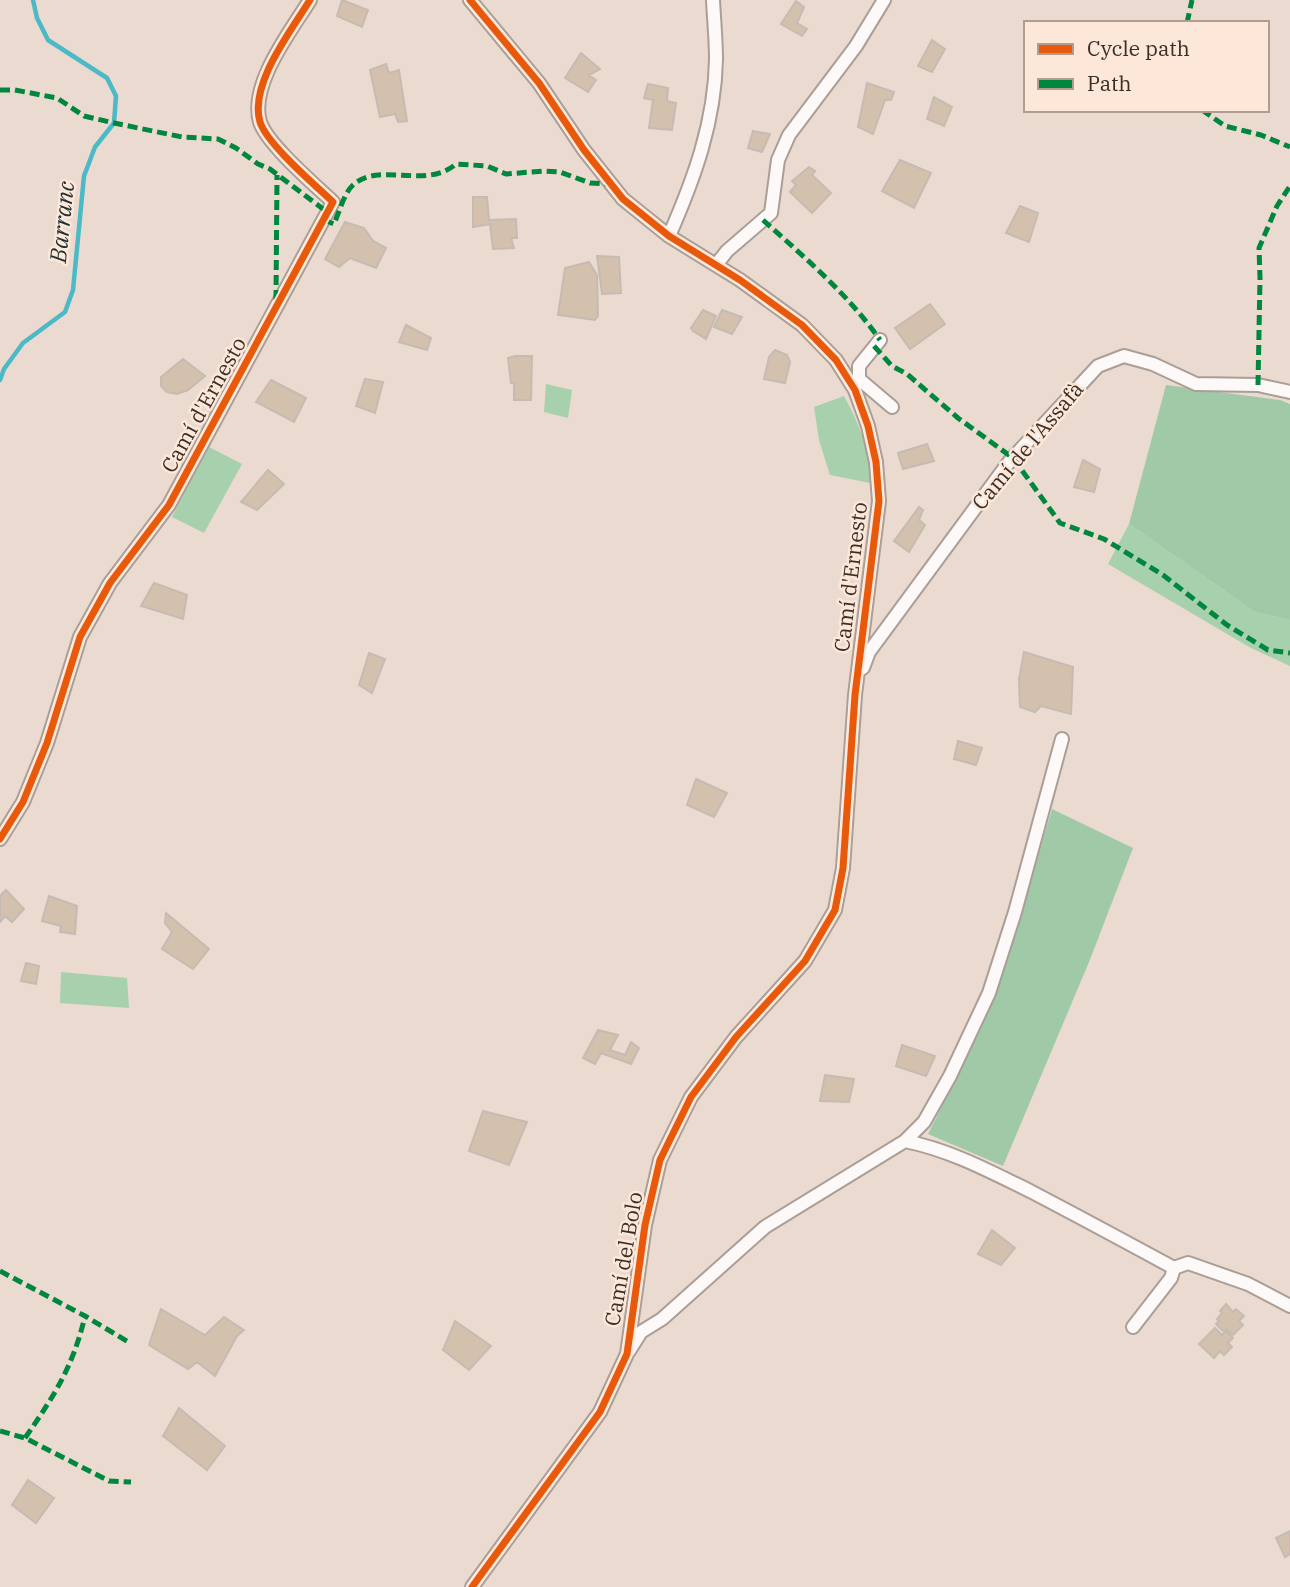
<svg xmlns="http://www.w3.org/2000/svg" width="1290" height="1587" font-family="'IBM Plex Serif',serif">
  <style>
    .green { fill: #a7d0ad }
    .forest { fill: #a0caa7 }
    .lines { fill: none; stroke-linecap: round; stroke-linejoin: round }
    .stream { stroke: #4bbac6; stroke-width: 4.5 }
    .building { fill: #d3c1ae; stroke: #c6bbb2; stroke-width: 2 }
    .minor-casing { stroke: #aa9e96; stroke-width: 16 }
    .minor { stroke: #fcf9f8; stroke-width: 12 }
    .quiet { stroke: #00873e; stroke-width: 5; stroke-dasharray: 10 5; stroke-linecap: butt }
    .cycleway-casing { stroke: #fde7d8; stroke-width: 11 }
    .cycleway { stroke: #e8590c; stroke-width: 7 }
    .labels { text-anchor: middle; stroke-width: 5; stroke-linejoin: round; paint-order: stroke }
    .street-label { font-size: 21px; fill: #3a2f28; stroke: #fde7d8 }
    .water-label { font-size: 23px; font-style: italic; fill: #1a3034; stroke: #fde7d8 }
  </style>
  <rect width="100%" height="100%" fill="#eadad0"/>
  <path class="green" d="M546 384 572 390 568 418 544 412Z
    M844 396C860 425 869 451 875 484L830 475 819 440 814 407Z
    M209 447 242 464 204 533 172 517Z
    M1129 524 1255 612 1290 620V666L1251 648 1108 564Z
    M61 972 127 978 129 1008 60 1003Z"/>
  <path class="forest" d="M1166 385 1280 400 1290 404V620L1255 612 1129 524Z
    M1052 809 1133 848 1089 962 1003 1166 928 1134 972 1046 1006 963Z"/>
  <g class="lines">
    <path class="stream" d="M0 380 4 369 23 343 65 312 73 290 84 176 95 147 114 123 116 96 107 78 48 40 37 18 33 0"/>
  </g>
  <path class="building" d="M342 0 368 10 362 27 337 16Z
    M796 1 804 7 797 23 807 29 802 36 781 24Z
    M932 40 945 49 932 72 918 66Z
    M581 53 600 69 589 75 596 80 588 92 565 78Z
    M386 64 389 73 399 70 407 121 398 122 395 114 380 117 370 70Z
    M867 83 894 92 891 100H885L873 134 858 127Z
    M648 84 668 88 667 101 676 103 672 130 649 128 653 100 644 98Z
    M934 97 952 107 944 126 927 119Z
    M753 131 770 134 762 152 748 148Z
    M900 160 931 173 914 208 882 191Z
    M809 167 815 171 812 175 831 193 812 213 790 192 796 185 792 181Z
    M473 197H487L489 220 516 219 517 238H511L514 248 493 249 490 224 473 227Z
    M1020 206 1038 213 1029 242 1006 233Z
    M345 222 364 228 373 241 386 248 376 268 350 258 339 267 325 259Z
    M597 256 619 257 621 293 602 294Z
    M589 262 597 275 598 316 595 320 558 315 565 268Z
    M930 304 945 324 910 349 895 328Z
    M703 310 716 316 706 339 693 331 691 328Z
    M722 310 742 317 732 334 714 327Z
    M406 325 431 338 427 350 399 342Z
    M775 350 787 355 790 362 785 383 764 379 769 357Z
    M515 356H532L531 400H514V383H511L508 358Z
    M183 359 205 376 188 390 177 394 167 392 161 386V377Z
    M365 379 383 382 375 413 356 406Z
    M271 380 306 398 294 422 256 402Z
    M927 444 934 461 903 469 898 453Z
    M1083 460 1100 469 1094 492 1074 487Z
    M268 470 284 484 257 510 241 502Z
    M919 507 923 510 919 520 925 525 909 552 894 541Z
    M154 583 187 595 183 619 141 606Z
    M1024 652 1073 667 1071 714 1041 706 1035 712 1020 707 1019 679Z
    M369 653 385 659 372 693 359 685Z
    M958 741 982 748 976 765 954 759Z
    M696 779 727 793 714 817 687 805Z
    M6 890 24 909 12 922 5 916 0 922V896Z
    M49 896 77 906 75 934 60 932 61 926 42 921Z
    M166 913 209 949 193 969 162 949 172 932 165 923Z
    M26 963 39 966 36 984 21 981Z
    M598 1030 618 1035 610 1050 625 1055 631 1042 639 1048 631 1064 601 1053 595 1064 583 1058Z
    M902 1045 935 1056 926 1076 896 1066Z
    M825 1075 854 1079 849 1102 820 1101Z
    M483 1111 527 1122 509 1165 469 1151Z
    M992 1230 1015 1248 1001 1265 978 1254Z
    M1226 1304 1233 1312 1236 1309 1244 1316 1239 1321 1243 1325 1233 1335 1226 1329 1224 1332 1216 1324 1219 1321 1217 1319 1222 1313 1220 1311Z
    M161 1309 205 1335 224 1317 244 1330 237 1336 215 1376 197 1362 188 1369 149 1345Z
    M455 1321 491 1346 469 1370 443 1350Z
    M1215 1328 1222 1335 1226 1331 1233 1338 1228 1343 1232 1347 1224 1355 1220 1351 1214 1358 1199 1344Z
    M179 1408 225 1446 207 1470 163 1436Z
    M28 1480 54 1498 36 1523 12 1505Z
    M1290 1531V1554L1285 1557 1276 1538Z"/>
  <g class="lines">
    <g class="minor-casing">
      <path id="minor" d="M470 0 539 83 584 150 623 199 669 236 740 280 802 325 836 360 855 390 868 426 876 462 879 501 855 695 843 868 835 910 805 961 736 1037 691 1097 660 1160 645 1225 627 1354 600 1412 472 1587
        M669 236C694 179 715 122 716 59 716 40 714 20 713 0
        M716 265 727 251 771 213 778 160 789 135 856 46 884 0
        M880 340 859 366V379L892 407
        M863 668 869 652 1009 462 1098 366 1124 356 1153 364 1196 384 1258 385 1290 392
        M0 839 23 802 47 743 80 637 110 583 169 505 333 202C315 185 267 144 260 122 249 84 291 31 310 0
        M905 1141C950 1150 989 1171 1030 1191 1078 1216 1126 1242 1174 1268L1171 1278 1133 1327
        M1174 1268 1188 1263 1248 1284 1290 1306
        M629 1351 641 1332 662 1319 765 1227 905 1141 924 1122 950 1076 989 993 1015 912 1062 739"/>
    </g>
    <use href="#minor" class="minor"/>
    <path class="quiet" d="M1187 23 1192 0
      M0 90H15L57 98 84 116 114 123 182 137 218 139 236 148 258 164 270 169 327 212
      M1202 110 1225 126 1261 135 1290 147
      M324 220 334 224C339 213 344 193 353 185 379 161 426 190 456 164L487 166 506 174 544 171 560 172 590 183 611 184
      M763 220C804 257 848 294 880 340
      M276 300 277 175
      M874 346 892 366 907 374 958 418 1013 458 1060 523 1104 539 1163 575 1227 625 1268 650 1290 653
      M1258 385 1260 278 1259 248 1277 206 1290 186
      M0 1271 85 1316 130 1343
      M0 1431 25 1438 109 1481 131 1482
      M25 1438C54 1396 73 1367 85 1316"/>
    <g class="cycleway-casing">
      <path id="cycleway" d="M470 0 539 83 584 150 623 199 669 236 740 280 802 325 836 360 855 390 868 426 876 462 879 501 855 695 843 868 835 910 805 961 736 1037 691 1097 660 1160 645 1225 627 1354 600 1412 472 1587
        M0 839 23 802 47 743 80 637 110 583 169 505 333 202C315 185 267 144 260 122 249 84 291 31 310 0"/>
    </g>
    <use href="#cycleway" class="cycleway"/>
  </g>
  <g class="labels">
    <g class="street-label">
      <text transform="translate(204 405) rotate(-61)" y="7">Camí d'Ernesto</text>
      <text transform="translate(1028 446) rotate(-50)" y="7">Camí de l'Assafà</text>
      <text transform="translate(851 577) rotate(-83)" y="7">Camí d'Ernesto</text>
      <text transform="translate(624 1259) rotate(-80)" y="7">Camí del Bolo</text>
    </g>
    <g class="water-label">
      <text transform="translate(62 222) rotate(-84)" y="8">Barranc</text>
    </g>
  </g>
  <rect x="1024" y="21" width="245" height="91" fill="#fde7d8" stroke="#af9d92" stroke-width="2"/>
  <rect x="1038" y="44" width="35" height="10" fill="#e8590c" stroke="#af9d92" stroke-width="2"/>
  <text x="1087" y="56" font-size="21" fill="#3a2f28">Cycle path</text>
  <rect x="1038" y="79" width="35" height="10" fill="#00873e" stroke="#af9d92" stroke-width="2"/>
  <text x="1087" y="91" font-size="21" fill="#3a2f28">Path</text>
</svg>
